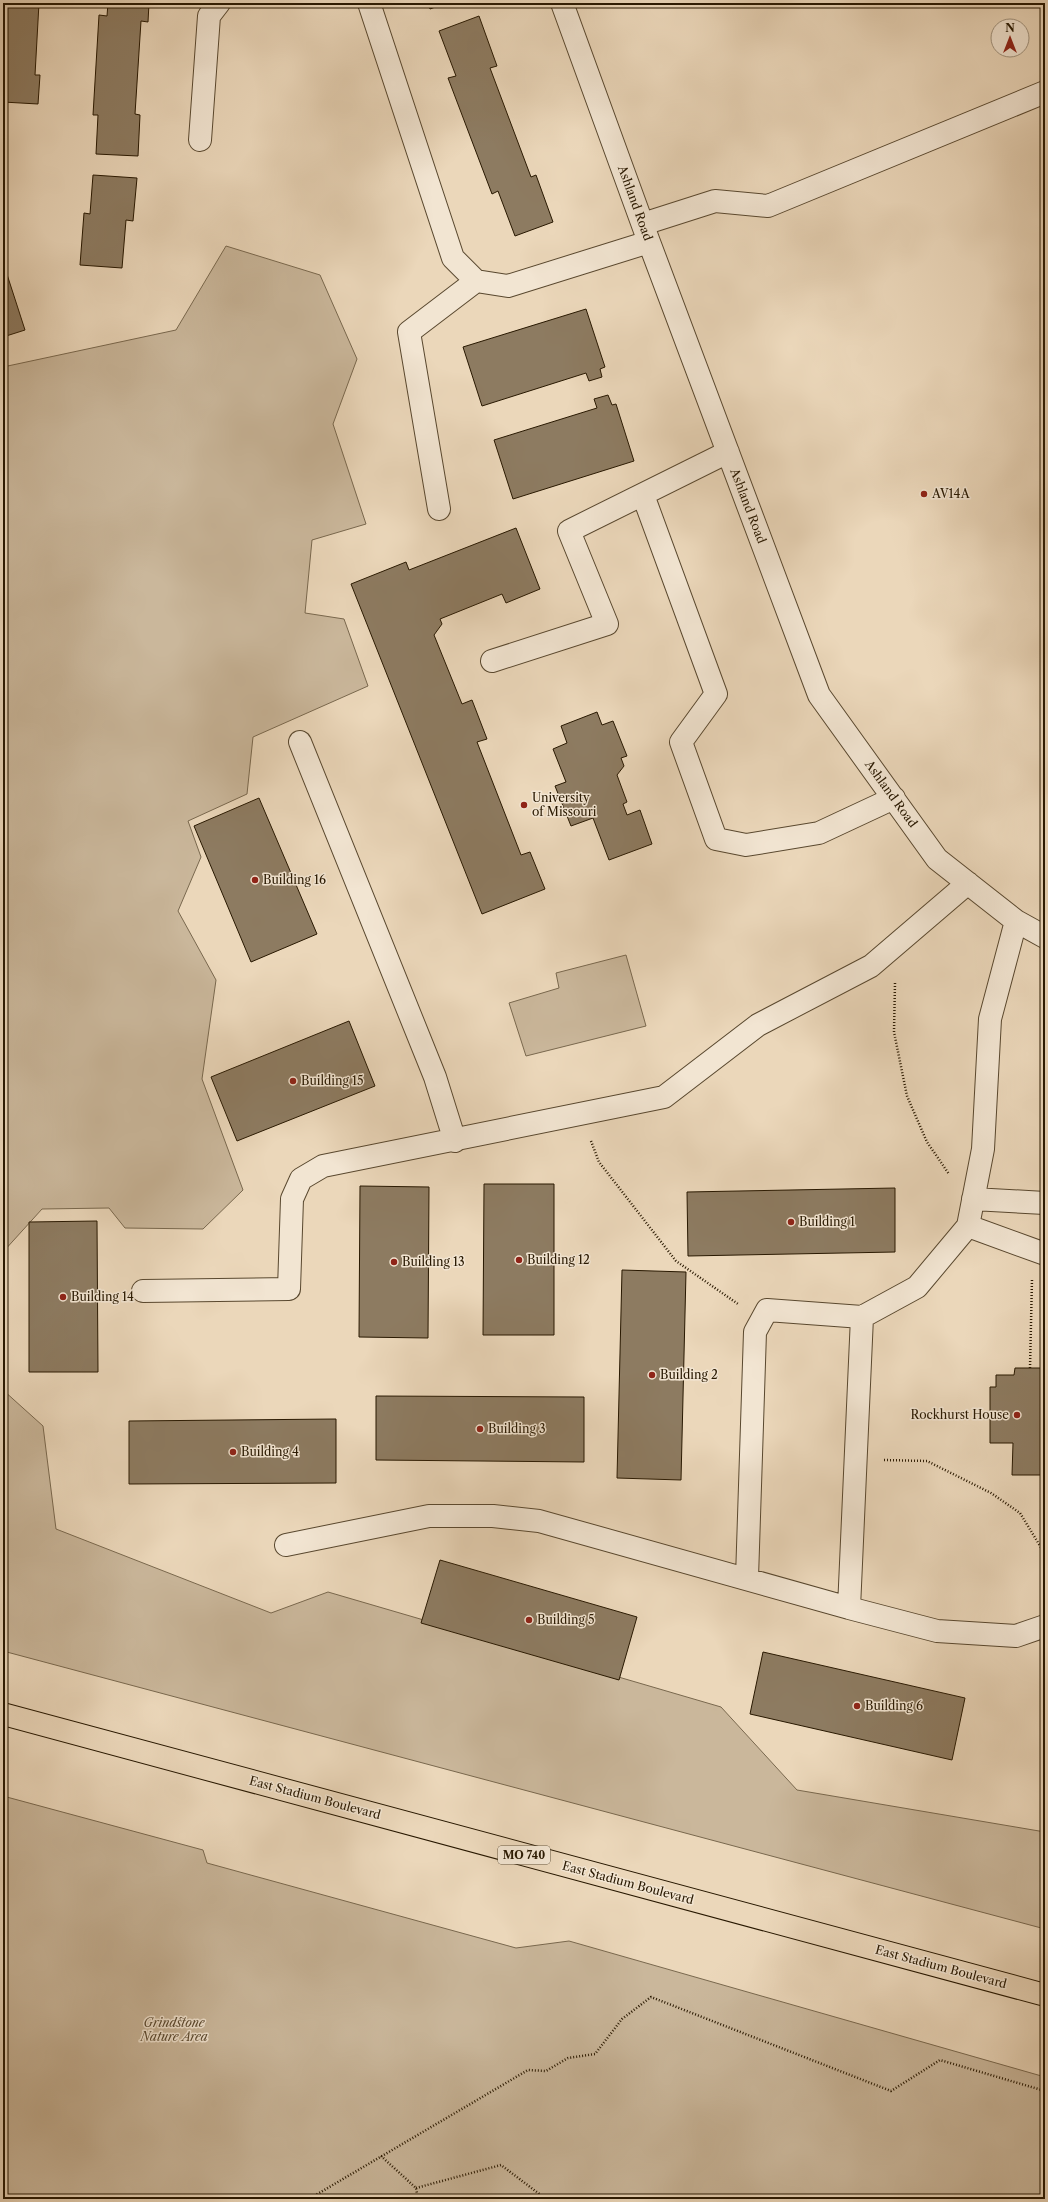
<svg xmlns="http://www.w3.org/2000/svg" width="1048" height="2202" font-family="'Libre Caslon Text',serif">
  <style>
    .green { fill: #cab79b; stroke: #79684e }
    .building { fill: #8d7b61; stroke: #281801 }
    .lines { fill: none; stroke-linecap: round; stroke-linejoin: round }
    .minor-casing { stroke: #59482f; stroke-width: 24 }
    .major-casing { stroke: #281801; stroke-width: 24 }
    .path { stroke: #281801; stroke-width: 2.5; stroke-dasharray: 1 2; stroke-linecap: butt }
    .minor { stroke: #f2e5d2; stroke-width: 22 }
    .major { stroke: #ebd7ba; stroke-width: 22 }
    .poi-dot { fill: #8f2418; stroke: #f2e5d2; stroke-width: 1.5 }
    .labels { text-anchor: middle; stroke-width: 3; stroke-linejoin: round; paint-order: stroke }
    .shield { fill: #f2e5d2; stroke: #655640; stroke-width: 1 }
    .shield-label { font-size: 11px; font-weight: bold; fill: #281801 }
    .street-label { font-size: 12px; fill: #281801; stroke: #f2e5d2 }
    .poi-label { font-size: 12px; fill: #281801; stroke: #f2e5d2; text-anchor: start }
    .park-label { font-size: 12px; font-style: italic; fill: #59482f; stroke: #f2e5d2 }
  </style>
  <rect width="100%" height="100%" fill="#ebd7ba"/>
  <filter id="stains"><feTurbulence type="fractalNoise" baseFrequency=".005" numOctaves="4"/><feColorMatrix values="0 0 0 0 .2 0 0 0 0 .09 0 0 0 0 .02 0 0 0 .5 -.17"/></filter>
  <radialGradient id="worn" r=".72"><stop offset=".6" stop-color="#630" stop-opacity="0"/><stop offset="1" stop-color="#630" stop-opacity=".3"/></radialGradient>
  <path class="green" d="M226 246 320 275 357 359 333 424 366 524 312 540 305 613 344 619 368 686 253 737 247 794 188 821 201 857 178 911 216 980 202 1079 243 1190 203 1229 125 1228 109 1208 42 1209 3 1252V367L176 330Z
    M626 955 646 1026 526 1056 509 1003 559 988 556 973Z
    M3 1390 43 1426 56 1529 271 1613 328 1592 721 1707 797 1790 1045 1832V1929L3 1651Z
    M3 1796 203 1850 207 1863 516 1948 569 1941 1045 2077V2199H3Z"/>
  <path class="building" d="M3 3H39L35 75H40L38 104 3 102Z
    M108 3H149L148 22 141 21 135 114 140 115 138 156 96 154 98 115H93L99 15 107 16Z
    M428 3H446L430 9Z
    M479 16 497 66 490 68 531 177 536 175 553 222 515 236 498 191 492 194 448 78 456 76 439 31Z
    M93 175 137 178 133 221 126 220 122 268 80 265 84 213 90 214Z
    M3 262 25 330 3 337Z
    M586 309 605 367 600 369 602 377 589 381 586 373 482 406 463 347Z
    M608 395 612 405 616 404 634 461 513 499 494 440 597 408 594 399Z
    M516 528 540 589 506 603 502 594 440 619 442 624 434 635 462 704 472 700 487 739 477 742 521 855 530 852 545 889 482 914 351 584 406 562 409 570Z
    M597 712 602 725 613 721 627 756 621 758 624 766 617 775 627 802 623 804 627 815 640 810 652 844 609 860 593 818 571 826 555 786 566 782 553 749 567 743 561 726Z
    M259 798 317 934 251 962 194 826Z
    M349 1021 375 1086 237 1141 211 1077Z
    M484 1184H554V1335H483Z
    M360 1186 429 1187 428 1338 359 1337Z
    M895 1188V1252L688 1256 687 1192Z
    M97 1221 98 1372H29V1222Z
    M622 1270 686 1272 681 1480 617 1478Z
    M1015 1368H1045V1475H1012L1013 1443H990V1387H996V1375H1014Z
    M376 1396 584 1397V1462L376 1460Z
    M336 1419V1483L129 1484V1421Z
    M440 1560 637 1617 619 1680 421 1623Z
    M763 1652 965 1698 952 1760 750 1714Z"/>
  <g class="lines">
    <g class="minor-casing">
      <path id="minor" d="M369 3 453 258 476 281 508 286 649 242
        M562 3 649 242 819 695 937 859 1016 921 1045 937
        M200 140 209 16 219 3
        M643 224 715 201 768 206 1045 92
        M643 495 716 694 681 742 716 839 746 845 819 833 894 798
        M439 509 409 332 476 281
        M492 661 607 624 569 531 728 452
        M300 742 435 1077 455 1141
        M973 1199 1045 1203
        M968 1226 1045 1254
        M143 1291 289 1289 292 1199 301 1179 323 1166 664 1097 758 1025 871 966 968 883
        M862 1317 849 1608 937 1631 1016 1636 1045 1626
        M286 1545 429 1516H493L539 1521 849 1608
        M747 1578 755 1332 767 1310 862 1317 917 1287 968 1226 983 1149 990 1019 1016 921"/>
    </g>
    <g class="major-casing">
      <path id="major" d="M3 1714 1045 1995"/>
    </g>
    <path class="path" d="M751 3 752 6
      M895 983 894 1032 907 1096 927 1142 949 1174
      M591 1141 599 1162 676 1261 738 1304
      M1030 1368 1032 1279
      M884 1460 927 1461 991 1493 1020 1513 1045 1554
      M381 2156 416 2188 418 2199
      M416 2188 501 2165 546 2199
      M309 2199 528 2070 546 2071 568 2058 595 2054 622 2019 651 1997 891 2091 940 2060 1045 2091"/>
    <use href="#minor" class="minor"/>
    <use href="#major" class="major"/>
  </g>
  <g class="poi-dot">
    <circle cx="924" cy="494" r="4"/>
    <circle cx="524" cy="805" r="4"/>
    <circle cx="255" cy="880" r="4"/>
    <circle cx="293" cy="1081" r="4"/>
    <circle cx="791" cy="1222" r="4"/>
    <circle cx="519" cy="1260" r="4"/>
    <circle cx="394" cy="1262" r="4"/>
    <circle cx="63" cy="1297" r="4"/>
    <circle cx="652" cy="1375" r="4"/>
    <circle cx="1017" cy="1415" r="4"/>
    <circle cx="480" cy="1429" r="4"/>
    <circle cx="233" cy="1452" r="4"/>
    <circle cx="529" cy="1620" r="4"/>
    <circle cx="857" cy="1706" r="4"/>
  </g>
  <g class="labels">
    <rect class="shield" x="498" y="1846" width="52" height="18" rx="3"/>
    <g class="shield-label">
      <text x="524" y="1859">MO 740</text>
    </g>
    <g class="street-label">
      <text transform="translate(635 203) rotate(70)" y="4">Ashland Road</text>
      <text transform="translate(748 506) rotate(69)" y="4">Ashland Road</text>
      <text transform="translate(891 794) rotate(54)" y="4">Ashland Road</text>
      <text transform="translate(315 1798) rotate(15)" y="4">East Stadium Boulevard</text>
      <text transform="translate(628 1883) rotate(15)" y="4">East Stadium Boulevard</text>
      <text transform="translate(941 1967) rotate(15)" y="4">East Stadium Boulevard</text>
    </g>
    <g class="poi-label">
      <text x="932" y="498">AV14A</text>
      <text x="532" y="802">University<tspan x="532" dy="14">of Missouri</tspan></text>
      <text x="263" y="884">Building 16</text>
      <text x="301" y="1085">Building 15</text>
      <text x="799" y="1226">Building 1</text>
      <text x="527" y="1264">Building 12</text>
      <text x="402" y="1266">Building 13</text>
      <text x="71" y="1301">Building 14</text>
      <text x="660" y="1379">Building 2</text>
      <text x="1009" y="1419" text-anchor="end">Rockhurst House</text>
      <text x="488" y="1433">Building 3</text>
      <text x="241" y="1456">Building 4</text>
      <text x="537" y="1624">Building 5</text>
      <text x="865" y="1710">Building 6</text>
    </g>
    <g class="park-label">
      <text x="174" y="2027">Grindstone<tspan x="174" dy="14">Nature Area</tspan></text>
    </g>
  </g>
  <rect width="1048" height="2202" fill="none" stroke="#ebd7ba" stroke-width="16"/>
  <rect x="4" y="4" width="1040" height="2194" fill="none" stroke="#281801" stroke-width="2"/>
  <rect x="8" y="8" width="1032" height="2186" fill="none" stroke="#281801"/>
  <g transform="translate(1010 38)"><circle r="19" fill="#f2e5d2" stroke="#a1937e"/>
  <path d="M0-3L7 15L0 10L-7 15Z" fill="#8f2418"/>
  <text y="-6" font-size="11" font-weight="bold" text-anchor="middle" fill="#281801">N</text>
  </g>
  <rect width="100%" height="100%" filter="url(#stains)"/>
  <rect width="100%" height="100%" fill="url(#worn)"/>
</svg>
